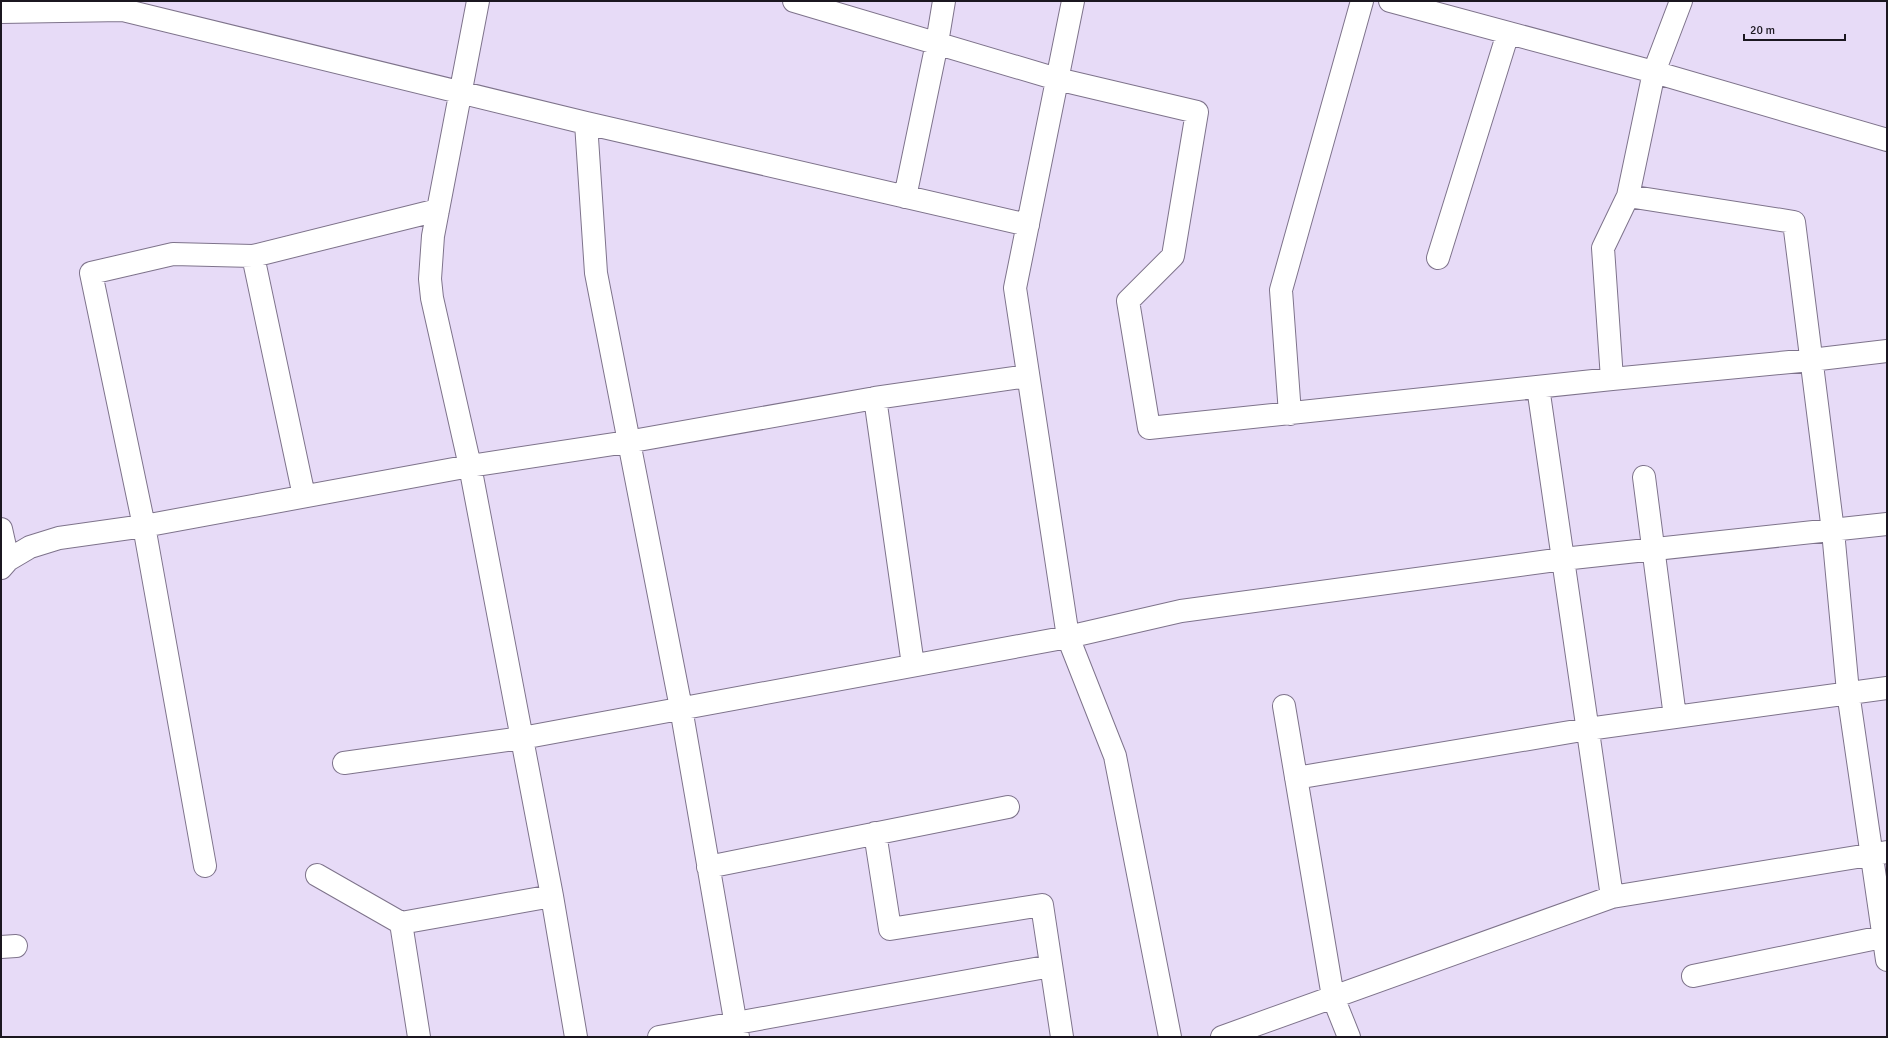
<svg xmlns="http://www.w3.org/2000/svg" width="1888" height="1038" font-family="Signika,sans-serif">
  <style>
    .lines { fill: none; stroke-linecap: round; stroke-linejoin: round }
    .minor-casing { stroke: #7e738b; stroke-width: 24 }
    .minor { stroke: #fff; stroke-width: 22 }
  </style>
  <rect width="100%" height="100%" fill="#e7dbf7"/>
  <g class="lines">
    <g class="minor-casing">
      <path id="minor" d="M478 1 433 236 430 279 432 298 470 466 552 896 576 1037
        M794 1 1057 79 1197 112 1173 256 1128 301 1149 428 1612 379 1811 360 1887 351
        M1073 1 1015 288 1068 637 1115 756 1170 1037
        M1390 1 1654 72 1887 140
        M1 12 123 10 586 123 1028 225
        M586 123 596 273 681 708 738 1037
        M1628 196 1794 222 1833 531 1848 692 1887 960
        M905 197 937 43 944 1
        M253 256 304 496
        M1438 258 1508 33
        M1612 379 1603 248 1628 196 1654 72 1681 1
        M1538 387 1612 897
        M875 398 913 665
        M1290 414 1281 290 1362 1
        M1644 477 1675 717
        M1 529 8 560
        M1 568 8 560 30 547 59 538 144 526 470 466 627 442 875 398 1027 376
        M1284 706 1333 997 1349 1037
        M344 763 522 738 1068 637 1181 611 1563 559 1887 524
        M1296 778 1588 729 1887 688
        M875 833 890 929 1042 905 1062 1037
        M205 866 144 526 91 273 173 254 253 256 438 210
        M708 867 1008 807
        M317 875 401 923 419 1037
        M401 923 552 896
        M1 947 16 946
        M1693 976 1887 936
        M659 1037 1051 966
        M1222 1037 1612 897 1887 852"/>
    </g>
    <use href="#minor" class="minor"/>
  </g>
  <rect width="1888" height="1038" fill="none" stroke="#1b1720" stroke-width="4"/>
  <path d="M1744 34v6h101v-6" fill="none" stroke="#1b1720" stroke-width="2"/>
  <text x="1750" y="34" font-size="12" fill="#1b1720" stroke="#e7dbf7" stroke-width="3" paint-order="stroke">20 m</text>
</svg>
